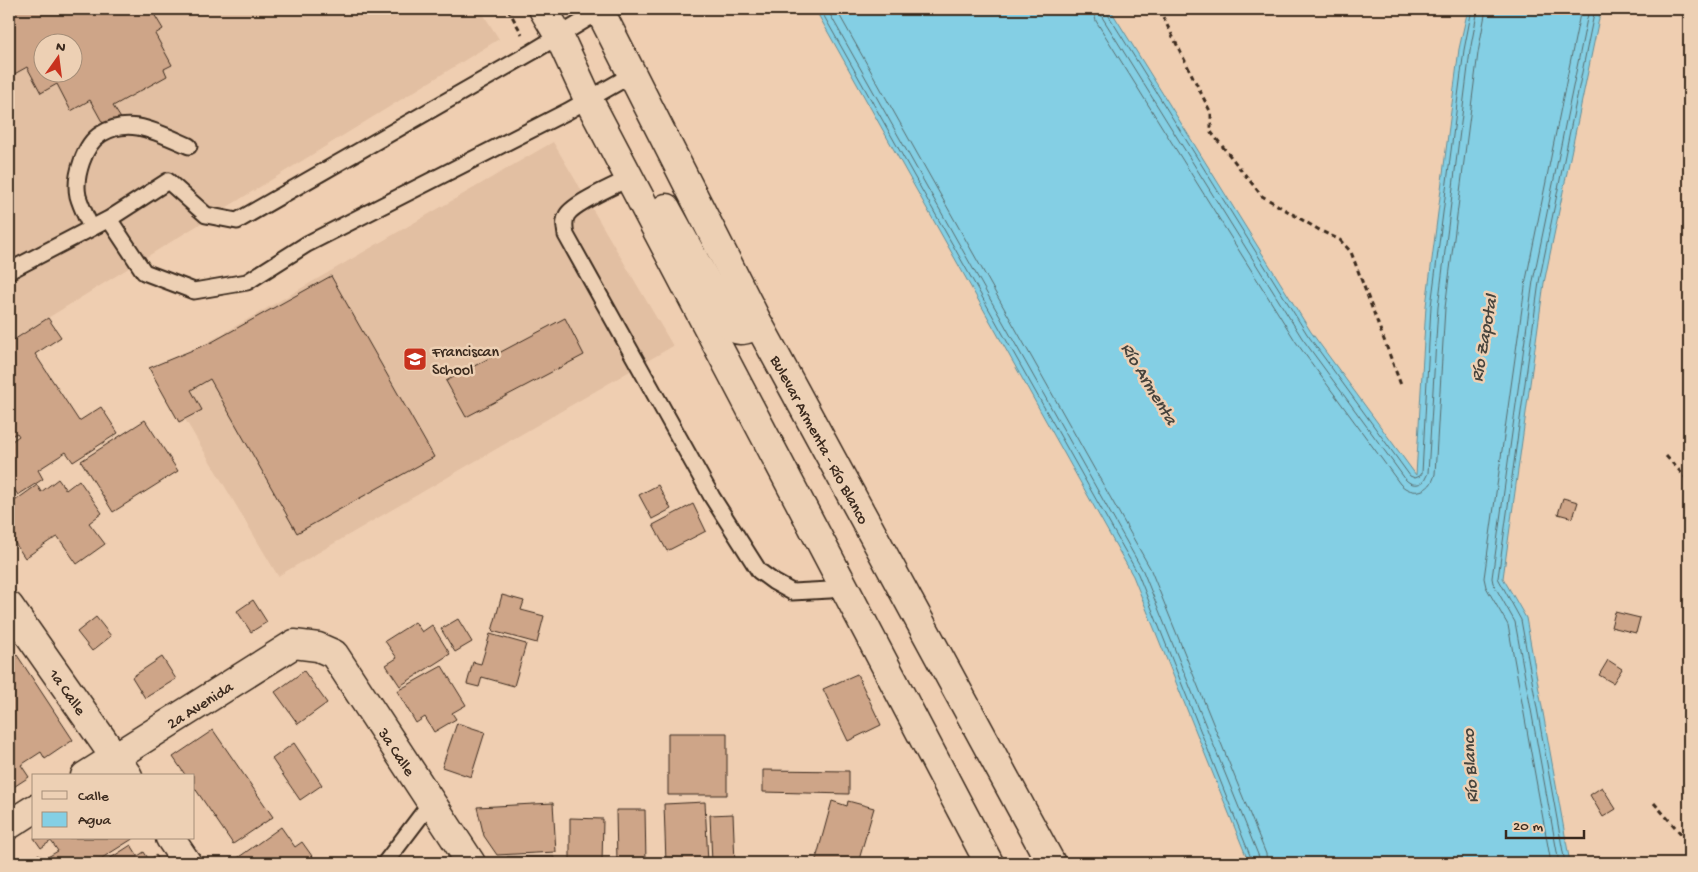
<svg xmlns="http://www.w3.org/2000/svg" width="1698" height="872" font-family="'Gochi Hand',sans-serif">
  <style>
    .built { fill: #e2bfa2; fill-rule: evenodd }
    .water { fill: #84cfe4; stroke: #678d95 }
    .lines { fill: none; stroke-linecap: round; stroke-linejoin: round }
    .shore { stroke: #586c6d; stroke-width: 1 }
    .building { fill: #cea588; stroke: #3b2a1e; fill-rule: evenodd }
    .service-casing { stroke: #3b2a1e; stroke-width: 19 }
    .minor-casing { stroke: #3b2a1e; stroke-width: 31 }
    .secondary-casing { stroke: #3b2a1e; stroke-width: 31 }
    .path { stroke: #3b2a1e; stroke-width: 3; stroke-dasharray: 5 4; stroke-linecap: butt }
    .service { stroke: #edd0b4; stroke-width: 15 }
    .minor { stroke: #edd0b4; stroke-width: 28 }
    .secondary { stroke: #edd0b4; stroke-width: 28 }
    .labels { text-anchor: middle; stroke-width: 5; stroke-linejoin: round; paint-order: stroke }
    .poi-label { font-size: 16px; fill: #3b2a1e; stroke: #edd0b4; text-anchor: start }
    .street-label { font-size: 16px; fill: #3b2a1e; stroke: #edd0b4 }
    .water-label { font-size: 18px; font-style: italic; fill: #46433c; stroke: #edd0b4 }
  </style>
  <rect width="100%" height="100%" fill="#efceb1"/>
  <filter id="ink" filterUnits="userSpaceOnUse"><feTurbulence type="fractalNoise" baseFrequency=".02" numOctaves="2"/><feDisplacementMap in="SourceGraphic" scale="10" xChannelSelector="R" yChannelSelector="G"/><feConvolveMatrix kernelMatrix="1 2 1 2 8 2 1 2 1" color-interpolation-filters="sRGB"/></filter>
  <g filter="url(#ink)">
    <path class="built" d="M9 9H480L499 39 9 342ZM42 42H72V72H42Z
      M553 142 673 346 278 576 157 372Z"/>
    <path class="water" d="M815 9H1110L1311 332 1416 475 1426 306 1459 49 1468 9H1601L1544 283 1503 578 1526 618 1570 863H1249L1133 576Z"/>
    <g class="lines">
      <path class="shore" d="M820 9 1138 574 1253 863
        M827 9 1143 571 1259 857 1260 863
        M836 9 1150 568 1266 854 1267 863
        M1093 9 1096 21 1296 342 1400 484C1413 497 1431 492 1435 474L1445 308 1478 53 1486 9
        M1100 9 1102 17 1302 338 1406 480C1411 485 1418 486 1424 481L1428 473 1438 307 1470 51 1478 9
        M1107 9V13L1307 334 1410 476 1415 478 1420 476 1422 473 1431 306 1464 50 1472 9
        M1551 863 1508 625 1486 587 1484 578 1526 280 1581 9
        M1559 863 1515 622 1493 583 1492 578 1533 281 1589 9
        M1565 863 1521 620 1498 578 1539 282 1595 9"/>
    </g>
    <path class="building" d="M9 9H151L163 29 155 34 172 65 164 69 167 76 113 106 122 120 106 129 90 100 71 111 57 84 41 93 27 67 9 77ZM42 42H72V72H42Z
      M331 276 434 457 297 533 210 379 191 390 202 410 179 422 149 368 212 342Z
      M48 318 61 337 35 354 79 421 101 407 118 433 73 462 66 452 38 470 43 479 18 495 9 482V443L19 436 17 433 9 437V343Z
      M565 318 584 355 466 417 446 381Z
      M145 420 178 471 113 512 81 461Z
      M58 479 66 490 79 480 102 513 89 523 105 544 77 564 58 537 51 540 25 558 9 534V505L37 485 41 492Z
      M658 485 671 509 652 519 639 495Z
      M1563 498 1578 502 1573 518 1558 514Z
      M693 504 706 531 667 551 653 525Z
      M502 595 524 601 521 610 544 616 537 643 492 631Z
      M253 600 267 622 251 632 237 611Z
      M1615 612 1640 618 1636 633 1611 627Z
      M96 617 111 636 92 651 77 632Z
      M458 619 472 642 455 652 441 629Z
      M415 622 422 632 432 625 450 654 400 686 386 665 397 658 385 641Z
      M490 634 526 644 514 686 482 677 479 687 467 684 473 662 481 664Z
      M17 655 73 740 45 759 41 752 21 765 29 777 9 790V661Z
      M162 657 176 679 145 698 132 677Z
      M1608 660 1622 669 1613 683 1599 675Z
      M442 666 466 705 452 713 456 719 434 732 425 717 416 723 397 691Z
      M304 671 327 703 298 724 275 692Z
      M857 674 881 725 848 741 823 689Z
      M457 723 485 732 471 777 442 767Z
      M213 730 273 817 233 844 194 787V776H186L173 757Z
      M668 733H727V795H668Z
      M294 743 322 785 300 800 272 759Z
      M763 770 849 771V794L763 792Z
      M1602 787 1616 809 1603 817 1590 795Z
      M832 801 847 806 848 801 874 808 858 863H815Z
      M705 802 708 863H666L664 804Z
      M553 803 556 852 497 855 484 836 477 807Z
      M616 810H645L646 863H617Z
      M733 814 735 863H712L710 815Z
      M570 818 603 819 602 863H570Z
      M281 827 295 847 302 842 317 863H233L232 862Z
      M34 838H134L94 863H49L46 858 58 851 51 841 41 848Z
      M131 845 138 856 144 852 149 860 156 855 161 863H103Z
      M39 854 45 863H25Z
      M507 857H554V863H507Z"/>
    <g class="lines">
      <g class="service-casing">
        <path id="service" d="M630 178C616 185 574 203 567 215 563 222 565 227 566 235L712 497 759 571 774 582 792 592 830 590 842 582
          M109 219 144 272 194 291 247 282 307 244 568 111 633 74
          M91 228C87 218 81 207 78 196 74 178 84 144 101 134 112 127 125 125 138 127 155 130 173 139 189 146
          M9 271 109 219 168 181 206 215 237 221 532 52 600 11
          M385 863 432 801"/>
      </g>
      <g class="minor-casing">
        <g id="minor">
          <path id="s1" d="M9 606 128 776"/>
          <path id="s2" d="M85 776 294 644 318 647 334 654 471 863"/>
          <path d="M9 825 34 809"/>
          <path d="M170 838 187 863"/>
        </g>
      </g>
      <g class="secondary-casing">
        <g id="secondary">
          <path d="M543 9 559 36 588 99 989 863"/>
          <path id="s3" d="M599 9 759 325 1051 863"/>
          <path d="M666 208 729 323C739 335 746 329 759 325"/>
        </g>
      </g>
      <path class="path" d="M508 9 522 34
        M1159 9 1211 113V132L1262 196 1321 231 1340 240 1351 252 1401 385
        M1666 456 1689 481
        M1654 803 1689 843"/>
      <use href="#service" class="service"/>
      <use href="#minor" class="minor"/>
      <use href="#secondary" class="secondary"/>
    </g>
  </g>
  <defs>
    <g id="school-square" transform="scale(1.25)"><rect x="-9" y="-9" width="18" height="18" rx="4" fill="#c8321e" stroke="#edd0b4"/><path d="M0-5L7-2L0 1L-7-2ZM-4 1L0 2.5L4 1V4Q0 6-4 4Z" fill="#fff"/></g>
  </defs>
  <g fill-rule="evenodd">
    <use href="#school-square" x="415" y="359"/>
  </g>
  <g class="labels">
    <g class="poi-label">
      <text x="432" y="356">Franciscan<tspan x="432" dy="18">School</tspan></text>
    </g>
    <g class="street-label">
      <text dy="6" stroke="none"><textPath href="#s3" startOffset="484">Bulevar Armenta - Río Blanco</textPath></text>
      <text dy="6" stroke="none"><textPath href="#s1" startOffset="104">1a Calle</textPath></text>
      <text dy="6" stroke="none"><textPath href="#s2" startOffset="135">2a Avenida</textPath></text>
      <text dy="6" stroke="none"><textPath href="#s2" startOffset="405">3a Calle</textPath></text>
    </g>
    <g class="water-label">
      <text transform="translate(1483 338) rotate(-80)" y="6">Río Zapotal</text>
      <text transform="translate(1150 383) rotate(59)" y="6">Río Armenta</text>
      <text transform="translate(1469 766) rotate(-93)" y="6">Río Blanco</text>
    </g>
  </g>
  <rect width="1698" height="872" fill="none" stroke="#edd0b4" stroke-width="30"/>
  <rect x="15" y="15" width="1668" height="842" fill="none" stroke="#3b2a1e" stroke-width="2" filter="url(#ink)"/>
  <rect x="32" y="774" width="162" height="65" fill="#edd0b4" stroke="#a68e78"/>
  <rect x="42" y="791" width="25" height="8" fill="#edd0b4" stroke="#a68e78"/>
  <text x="78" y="800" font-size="15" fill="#3b2a1e">Calle</text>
  <rect x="42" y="812" width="25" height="15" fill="#84cfe4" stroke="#a68e78"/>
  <text x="78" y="824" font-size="15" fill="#3b2a1e">Agua</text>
  <g transform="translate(58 58) rotate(14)"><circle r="24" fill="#edd0b4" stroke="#a68e78"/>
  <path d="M0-4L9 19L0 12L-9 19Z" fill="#c8321e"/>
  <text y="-8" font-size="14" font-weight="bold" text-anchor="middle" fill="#3b2a1e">N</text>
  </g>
  <path d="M1506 830v8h78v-8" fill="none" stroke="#3b2a1e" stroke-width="2.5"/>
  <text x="1513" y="830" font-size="15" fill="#3b2a1e" stroke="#edd0b4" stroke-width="4" paint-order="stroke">20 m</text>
</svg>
